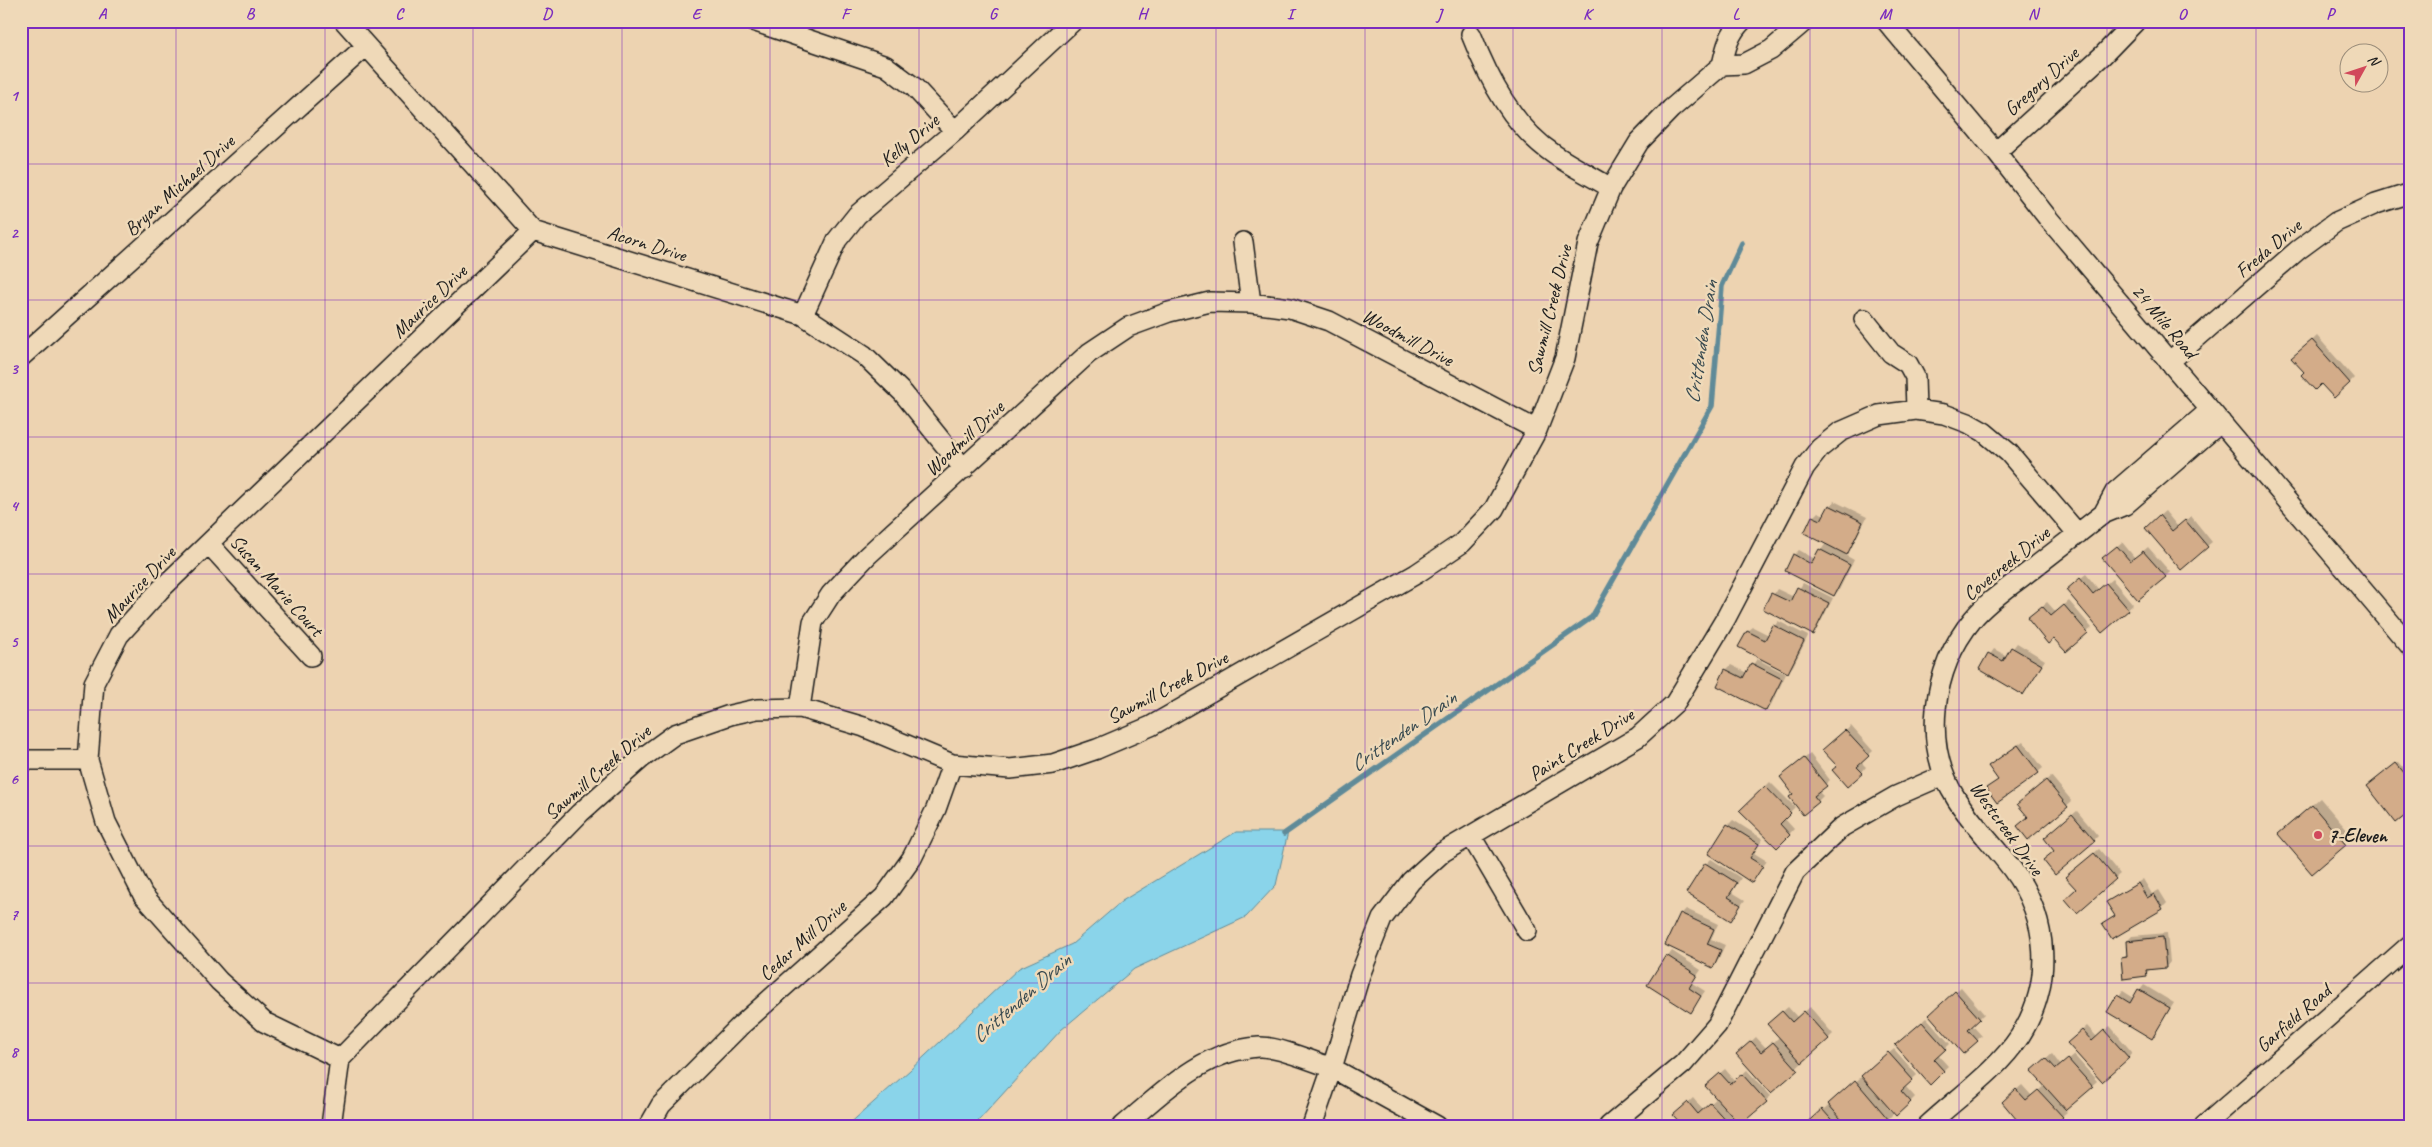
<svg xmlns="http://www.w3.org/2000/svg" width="2432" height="1147" font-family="Caveat,sans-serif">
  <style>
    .water { fill: #8ad4ea; stroke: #5e8a98 }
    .shadow { fill: #0003 }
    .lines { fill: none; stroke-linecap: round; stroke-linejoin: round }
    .stream { stroke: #5e8a98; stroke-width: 5.5 }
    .building { fill: #d3ac89; stroke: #1c1c1c }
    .minor-casing { stroke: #1c1c1c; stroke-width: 22 }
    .minor { stroke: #efd9b8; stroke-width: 19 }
    .grid { fill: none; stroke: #7b2cbf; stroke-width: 1; stroke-opacity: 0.55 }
    .poi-dot { fill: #d1495b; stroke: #efd9b8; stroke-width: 2 }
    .labels { text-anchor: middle; stroke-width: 5; stroke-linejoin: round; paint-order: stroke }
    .street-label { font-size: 20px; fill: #1c1c1c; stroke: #efd9b8 }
    .poi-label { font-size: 20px; font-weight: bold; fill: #1c1c1c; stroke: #efd9b8; text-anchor: start }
    .water-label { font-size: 21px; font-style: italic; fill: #384a50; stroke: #efd9b8 }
    .neatline { fill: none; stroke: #7b2cbf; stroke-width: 2 }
    .grid-label { font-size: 16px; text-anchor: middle; font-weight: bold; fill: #7b2cbf }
  </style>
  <rect width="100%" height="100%" fill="#edd3b1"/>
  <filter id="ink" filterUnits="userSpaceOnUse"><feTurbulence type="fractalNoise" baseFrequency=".02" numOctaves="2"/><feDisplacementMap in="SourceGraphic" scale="10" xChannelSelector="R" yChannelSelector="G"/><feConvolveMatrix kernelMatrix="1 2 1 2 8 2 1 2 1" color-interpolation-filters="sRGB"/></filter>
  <g filter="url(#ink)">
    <path class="water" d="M1236 832H1288L1276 885 1246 917 1134 969 1061 1030 979 1120 977 1126H847L910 1070 1019 968 1072 944 1122 901Z"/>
    <path class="shadow" d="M2317 336 2354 378 2349 383H2321L2306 372 2298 354Z
      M1834 501 1867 517 1851 548 1845 555 1854 560 1839 590 1834 595 1794 555 1799 550 1815 559 1826 543 1813 517 1818 512 1825 515Z
      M2165 511 2178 527 2191 516 2212 542 2207 546 2151 523Z
      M2122 542 2135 558 2148 547 2170 572 2165 577 2109 553Z
      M2086 574 2099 590 2112 579 2133 604 2102 631 2072 585Z
      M1803 583 1833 598 1817 629 1812 633 1765 609 1777 589 1794 597Z
      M2069 601 2092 628 2087 632 2054 637 2033 614 2047 602 2056 612Z
      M1778 621 1808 636 1793 666 1788 671 1748 631 1753 627 1769 635Z
      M2017 643 2045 660 2023 694 1980 668 1994 649 2007 656Z
      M1757 659 1786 674 1771 705 1766 709 1726 670 1731 665 1747 673Z
      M1851 726 1873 751 1861 762 1866 767 1862 772 1838 766 1829 746Z
      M2023 741 2043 768 2038 772 1987 789 1999 779 1994 762Z
      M1810 754 1830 780 1818 791 1823 796 1818 801 1795 794 1787 772Z
      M2399 762 2411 776V809L2371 784Z
      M2051 776 2072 801 2029 838V816L2024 799Z
      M1770 782 1795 807 1784 818 1794 829 1777 847 1741 811Z
      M2320 798 2353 837 2312 872 2287 826Z
      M2077 811 2098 836 2094 840 2056 851 2050 833Z
      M1733 820 1763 839 1754 853 1767 861 1752 881 1728 825Z
      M2099 849 2120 874 2115 878 2077 889 2072 872Z
      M1711 859 1741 878 1732 892 1745 900 1730 920 1706 864Z
      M2143 879 2152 894 2159 890 2167 903 2162 908 2104 924 2116 915 2108 902Z
      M1686 909 1718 924 1711 939 1725 945 1717 962 1712 966 1681 914Z
      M2167 933 2170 962 2166 967 2151 968 2146 974 2122 959 2127 954V941L2132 936Z
      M1672 951 1701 970 1692 983 1705 991 1691 1011 1648 984Z
      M2144 985 2174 1003 2152 1037 2109 1011 2123 991 2134 998Z
      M1961 987 1984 1014 1972 1025 1982 1036 1977 1040 1935 1010Z
      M1788 1007 1798 1018 1810 1007 1833 1034 1771 1092 1743 1049 1756 1037 1767 1049 1780 1036 1774 1019Z
      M1927 1018 1950 1044 1938 1055 1948 1066 1930 1083 1901 1041Z
      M2087 1026 2097 1037 2110 1026 2132 1052 2128 1057 2074 1038Z
      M1894 1049 1917 1075 1905 1086 1915 1097 1910 1102 1889 1105 1887 1107 1893 1114 1881 1126 1865 1120H1843L1842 1121 1846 1126H1804Z
      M2052 1054 2061 1066 2074 1055 2097 1081 2065 1110 2067 1112 2062 1116 2008 1097 2022 1085 2032 1096 2045 1085 2038 1066Z
      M1725 1069 1735 1081 1747 1070 1771 1096 1740 1123 1736 1118 1728 1126H1684L1675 1115 1693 1098 1703 1110 1717 1098 1711 1081Z"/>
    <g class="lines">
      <path class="stream" d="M1284 834 1592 617 1712 406 1722 286 1742 243"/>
    </g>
    <path class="building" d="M2312 340 2350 383 2334 398 2321 384 2315 390 2301 375 2304 372 2291 358Z
      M1829 505 1863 522 1847 555 1804 533 1812 516 1821 520Z
      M2159 515 2172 531 2185 520 2208 547 2181 570 2145 528Z
      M2117 546 2130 561 2143 551 2166 577 2138 600 2102 558Z
      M1819 549 1850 565 1834 596 1785 571 1793 554 1811 564Z
      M2080 578 2093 594 2106 583 2129 610 2102 633 2066 590Z
      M1797 587 1829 603 1813 635 1763 609 1771 593 1790 602Z
      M2064 605 2088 633 2066 652 2054 639 2048 644 2027 618 2042 606 2051 616Z
      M1773 625 1804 641 1788 673 1738 647 1747 631 1765 640Z
      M2011 647 2042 665 2023 695 1979 669 1988 653 2003 661Z
      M1751 663 1782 679 1766 711 1717 686 1725 669 1743 678Z
      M1845 730 1869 756 1857 767 1863 773 1847 787 1832 770 1837 766 1822 750Z
      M2018 745 2039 773 1997 803 1986 788 1998 780 1988 766Z
      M1804 758 1827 786 1814 796 1819 802 1803 815 1789 797 1793 794 1780 777Z
      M2396 763 2411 781V811L2396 823 2367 786Z
      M2046 780 2068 807 2028 840 2017 826 2028 817 2017 804Z
      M1765 786 1791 813 1780 824 1790 835 1777 848 1739 811Z
      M2312 805 2346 845 2312 874 2278 834Z
      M2072 814 2095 841 2055 875 2043 860 2054 851 2044 838Z
      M1727 824 1759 844 1750 858 1763 866 1752 883 1708 854Z
      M2094 853 2116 879 2077 913 2065 899 2076 889 2065 877Z
      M1705 863 1737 883 1728 897 1741 905 1731 921 1686 893Z
      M2138 883 2147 898 2154 894 2163 909 2112 939 2102 924 2115 916 2106 902Z
      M1680 913 1714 929 1707 944 1721 950 1713 968 1665 945Z
      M2163 937 2166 968 2146 970 2147 976 2123 979 2121 958 2127 957 2126 941Z
      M1666 955 1697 975 1689 988 1701 996 1691 1013 1647 985Z
      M2138 989 2170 1008 2152 1039 2107 1012 2117 995 2130 1003Z
      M1955 991 1980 1019 1968 1030 1978 1041 1963 1054 1929 1015Z
      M1782 1011 1792 1022 1804 1011 1829 1039 1802 1063 1767 1024Z
      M1922 1022 1946 1049 1934 1060 1944 1071 1930 1085 1895 1045Z
      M2082 1030 2092 1041 2104 1030 2129 1058 2102 1082 2067 1043Z
      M1751 1041 1761 1052 1773 1042 1798 1070 1771 1093 1736 1054Z
      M1888 1052 1913 1080 1901 1091 1911 1102 1896 1116 1861 1076Z
      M2046 1058 2056 1069 2068 1059 2093 1087 2066 1110 2031 1071Z
      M1720 1073 1730 1084 1742 1074 1767 1102 1740 1125 1705 1086Z
      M1855 1080 1889 1120 1883 1126H1869L1865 1121 1860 1126H1847L1828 1104Z
      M2016 1089 2026 1100 2038 1090 2063 1117 2054 1126H2022L2002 1102Z
      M1688 1102 1698 1114 1710 1103 1730 1125 1683 1126 1673 1115Z
      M1822 1109 1837 1126H1803Z"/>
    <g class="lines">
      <g class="minor-casing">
        <path id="minor" d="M344 21 533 231 803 315 864 355 903 393 964 469
          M753 21 886 66 914 87 955 131
          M1886 21 1996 152 2047 217 2411 647
          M1471 34C1489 80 1513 127 1555 155 1573 167 1593 177 1611 188
          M1722 65C1726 47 1729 34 1742 21
          M1996 152 2103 55 2136 21
          M1243 242 1251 303
          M803 315 837 240 857 215 955 131 1073 21
          M1864 319 1891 353 1908 364 1915 377 1916 410
          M21 357 366 46
          M2169 362 2298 250 2336 222 2376 204 2411 193
          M2103 514 2115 492 2210 410
          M209 544 311 656
          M800 708 813 622 831 594 867 556 1089 353 1128 327 1169 312 1210 302 1251 303 1290 308 1329 321 1537 430
          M21 760H88
          M1471 836 1527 931
          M340 1059 264 1022 219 981 143 895 106 822 88 760 94 683 119 635 159 591 533 231
          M331 1126 340 1059 580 813 642 758 675 734 730 715 757 709 800 708 864 727 952 764 1010 769 1053 764 1097 749 1151 726 1416 574 1462 543 1494 509 1537 430 1565 358 1588 243 1611 188 1639 142 1671 109 1722 65 1744 64 1771 50 1805 21
          M649 1126 661 1105 739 1027 884 897 912 858 936 809 952 764
          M1123 1126C1163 1092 1204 1050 1259 1047 1276 1046 1315 1062 1332 1068L1312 1126
          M1437 1126 1332 1068 1360 975 1382 919 1411 881 1443 852 1638 737 1675 703 1726 618 1805 467 1820 448 1840 432 1879 415 1916 410 1944 414 1968 423 1984 432 2009 453 2078 534
          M1609 1126 1683 1064 1717 1025 1795 872 1842 827 1896 796 1944 775
          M1927 1126C1958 1097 1997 1071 2020 1036 2054 982 2049 919 2012 869 1994 845 1973 825 1957 800 1921 745 1932 669 1973 619 1986 603 2005 590 2022 577 2049 556 2076 535 2103 514L2125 505 2221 422
          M2204 1126 2411 944"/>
      </g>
      <use href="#minor" class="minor"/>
    </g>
  </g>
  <path class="grid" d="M176 21V1126M325 21V1126M473 21V1126M622 21V1126M770 21V1126M919 21V1126M1067 21V1126M1216 21V1126M1365 21V1126M1513 21V1126M1662 21V1126M1810 21V1126M1959 21V1126M2107 21V1126M2256 21V1126M21 164H2411M21 300H2411M21 437H2411M21 574H2411M21 710H2411M21 846H2411M21 983H2411"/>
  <circle class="poi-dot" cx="2318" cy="835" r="5"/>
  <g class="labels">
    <g class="street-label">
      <text transform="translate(2041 81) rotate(-42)" y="7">Gregory Drive</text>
      <text transform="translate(909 140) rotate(-40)" y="7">Kelly Drive</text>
      <text transform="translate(179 185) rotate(-42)" y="7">Bryan Michael Drive</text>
      <text transform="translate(647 243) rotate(17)" y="7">Acorn Drive</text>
      <text transform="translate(2268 248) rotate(-40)" y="7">Freda Drive</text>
      <text transform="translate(429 301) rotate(-44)" y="7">Maurice Drive</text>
      <text transform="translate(1549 310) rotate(-76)" y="7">Sawmill Creek Drive</text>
      <text transform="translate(2165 321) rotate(50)" y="7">24 Mile Road</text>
      <text transform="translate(1408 337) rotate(28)" y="7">Woodmill Drive</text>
      <text transform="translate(964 438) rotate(-43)" y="7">Woodmill Drive</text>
      <text transform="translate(2006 563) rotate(-39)" y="7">Covecreek Drive</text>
      <text transform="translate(139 584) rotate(-47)" y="7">Maurice Drive</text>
      <text transform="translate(277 585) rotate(48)" y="7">Susan Marie Court</text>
      <text transform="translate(1167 687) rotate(-28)" y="7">Sawmill Creek Drive</text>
      <text transform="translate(1581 744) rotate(-32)" y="7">Paint Creek Drive</text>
      <text transform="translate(597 772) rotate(-41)" y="7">Sawmill Creek Drive</text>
      <text transform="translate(2007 828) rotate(54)" y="7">Westcreek Drive</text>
      <text transform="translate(802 940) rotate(-42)" y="7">Cedar Mill Drive</text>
      <text transform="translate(2293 1018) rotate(-41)" y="7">Garfield Road</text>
    </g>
    <g class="poi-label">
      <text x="2328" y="842">7-Eleven</text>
    </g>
    <g class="water-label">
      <text transform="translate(1701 342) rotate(-81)" y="7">Crittenden Drain</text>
      <text transform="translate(1403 731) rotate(-35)" y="7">Crittenden Drain</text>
      <text transform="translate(1021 998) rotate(-41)" y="7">Crittenden Drain</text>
    </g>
  </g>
  <rect width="2432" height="1147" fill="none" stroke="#efd9b8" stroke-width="55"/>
  <g transform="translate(2364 68) rotate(50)"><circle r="24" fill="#efd9b8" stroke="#9b8d7a"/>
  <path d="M0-4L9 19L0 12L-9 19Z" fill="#d1495b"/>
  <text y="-8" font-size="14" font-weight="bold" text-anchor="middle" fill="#1c1c1c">N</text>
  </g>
  <rect x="28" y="28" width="2376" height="1092" class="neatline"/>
  <g class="grid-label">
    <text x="102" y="19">A</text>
    <text x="250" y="19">B</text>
    <text x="399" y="19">C</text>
    <text x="547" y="19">D</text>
    <text x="696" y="19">E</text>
    <text x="845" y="19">F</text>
    <text x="993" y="19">G</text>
    <text x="1142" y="19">H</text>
    <text x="1290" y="19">I</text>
    <text x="1439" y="19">J</text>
    <text x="1587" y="19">K</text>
    <text x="1736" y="19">L</text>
    <text x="1885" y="19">M</text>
    <text x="2033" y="19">N</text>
    <text x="2182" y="19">O</text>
    <text x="2330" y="19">P</text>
    <text x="14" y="101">1</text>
    <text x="14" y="238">2</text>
    <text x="14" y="374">3</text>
    <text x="14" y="511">4</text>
    <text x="14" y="647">5</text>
    <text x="14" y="784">6</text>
    <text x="14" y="920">7</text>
    <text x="14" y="1057">8</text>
  </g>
</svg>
